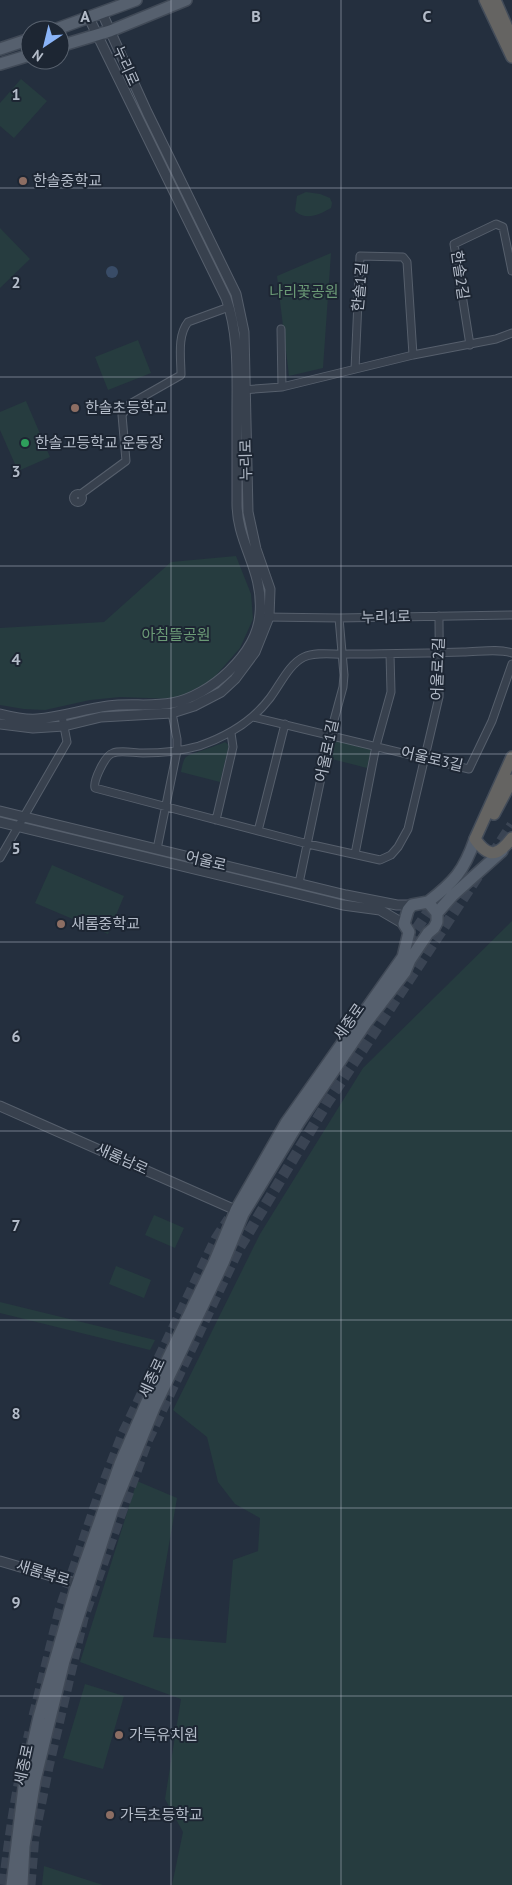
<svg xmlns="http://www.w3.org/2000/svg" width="512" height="1885" font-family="'PT Sans','Noto Sans KR',sans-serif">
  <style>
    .green { fill: #263c3f }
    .water { fill: #394c67 }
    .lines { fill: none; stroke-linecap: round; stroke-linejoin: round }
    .trunk-tunnel { stroke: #3a4453; stroke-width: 11; stroke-dasharray: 11 5.5; stroke-linecap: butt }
    .minor-casing { stroke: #565f6c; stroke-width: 9 }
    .tertiary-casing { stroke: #565f6c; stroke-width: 11 }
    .primary-casing { stroke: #414a57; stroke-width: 14 }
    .trunk-casing { stroke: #434c59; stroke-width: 14 }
    .minor { stroke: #38414e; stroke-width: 7 }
    .tertiary { stroke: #38414e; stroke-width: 9 }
    .primary { stroke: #56606e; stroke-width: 11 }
    .trunk { stroke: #656462; stroke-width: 11 }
    .grid { fill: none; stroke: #b4bcc9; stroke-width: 1; stroke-opacity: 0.55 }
    .education-dot { fill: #8d6e63; stroke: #1d2633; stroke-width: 2 }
    .leisure-dot { fill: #2e9e5b; stroke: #1d2633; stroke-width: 2 }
    .labels { text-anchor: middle; stroke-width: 4; stroke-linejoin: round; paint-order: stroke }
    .street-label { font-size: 15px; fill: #b4bcc9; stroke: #1d2633 }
    .poi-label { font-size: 15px; fill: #b4bcc9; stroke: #1d2633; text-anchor: start }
    .park-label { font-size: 15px; fill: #6b9a76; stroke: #1d2633 }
    .grid-label { font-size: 16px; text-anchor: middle; font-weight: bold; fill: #b4bcc9; stroke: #1d2633; stroke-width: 4; stroke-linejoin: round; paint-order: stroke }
  </style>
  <rect width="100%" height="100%" fill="#242f3e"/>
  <path class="green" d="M21 79 47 101 14 138 0 126V103Z
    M306 192 320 194 330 198 332 203 331 208C319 215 306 221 295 211L297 196Z
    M0 228 30 259 0 288Z
    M331 253 323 368 289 376 277 276Z
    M138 340 151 373 108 390 95 357Z
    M26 401 50 457 18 471 0 430V412Z
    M236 556 251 594 253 619 240 648 211 681 175 699 120 697 90 700 45 710 24 709 0 705V628L104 622 171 562Z
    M335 738 368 746 371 751 367 768 328 758 332 741Z
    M225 742 229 745 220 782 181 772C182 767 183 760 186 757 189 754 217 746 225 742Z
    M52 865 124 896 108 934 35 903Z
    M512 921V1885H172L183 1832 165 1799 181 1699 80 1662 137 1481 177 1498 153 1637 226 1643 233 1560 258 1551 260 1518 235 1504 218 1482 207 1437 173 1410 260 1234 363 1068Z
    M154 1215 184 1228 175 1248 145 1235Z
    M116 1266 151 1280 144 1298 109 1284Z
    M0 1302 155 1340 150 1350 0 1313Z
    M85 1684 124 1696 103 1769 63 1758Z
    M44 1866 103 1885H42Z"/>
  <path class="water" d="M106 272a6 6 0 1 1 12 0a6 6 0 1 1-12 0Z"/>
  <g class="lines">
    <path class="trunk-tunnel" d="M492 855 512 825
      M407 943 436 900
      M34 1716 60 1610 98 1499 123 1434 216 1239 229 1219
      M4 1885C10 1833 18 1783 30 1732
      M30 1885 34 1836 48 1767 83 1618 147 1441 238 1250 327 1103 480 873"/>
    <g class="minor-casing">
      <path id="minor" d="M281 329 282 387
        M470 345 454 244 496 224 503 227 512 271
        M355 369 360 256 403 257 407 262 413 355
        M242 390 282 387 413 355 496 339 512 333
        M73.5 498a4.5 4.5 0 1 1 9 0a4.5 4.5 0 1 1-9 0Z
        M81 494 126 461 122 415 130 404 181 375C181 358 177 336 188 322L229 307
        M439 616C439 643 440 670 439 697L408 829 398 847 391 855 380 860 308 844 95 788C93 781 105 755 113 753 121 750 134 753 143 753 162 753 181 751 199 746 228 736 252 722 270 698 280 685 289 664 304 657 317 651 335 655 349 654 387 654 425 653 463 652 478 652 498 648 512 653
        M266 617 339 618 512 615
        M253 717 469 769 492 721 512 664
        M216 820 233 747 231 733
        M258 831 285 724
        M157 849 177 751V739L172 713
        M355 854 376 746 391 692 390 654
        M0 858 67 742 62 716
        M299 883 330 735 343 687 344 675 339 618"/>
    </g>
    <g class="tertiary-casing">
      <path id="tertiary" d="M0 714C12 717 25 720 37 719 62 717 84 709 108 706 129 703 151 707 172 703 210 696 257 654 260 614 264 569 236 543 237 501 237 471 237 440 237 410 237 373 239 334 226 298L89 18
        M0 724 33 728 64 726 101 717 172 713 194 706 221 692 235 679 255 652 269 617 270 589 256 549 248 512 244 332 236 294 147 112 102 13
        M0 811 346 895 397 905H412
        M0 822 343 905 380 910 404 924
        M0 1106 240 1212
        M0 1561 82 1585"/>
    </g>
    <g class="primary-casing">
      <path id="primary" d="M54 30 136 0
        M60 46 110 31 186 0
        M0 49 30 39
        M0 64 30 55
        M428 902C454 882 464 871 475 839
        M437 913 452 896 502 851
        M12 1885 25 1779 39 1717 75 1591 120 1464 146 1404 214 1263 236 1210 286 1123 403 957 409 932 404 924 408 910 412 905 428 902 437 913V922L434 928 428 933 410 960 405 972 366 1023 299 1122 243 1214 223 1263 154 1408 112 1511 64 1661 35 1780 24 1846 22 1885"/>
    </g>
    <g class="trunk-casing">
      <path id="trunk" d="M485 0 512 57
        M495 0 512 39
        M512 757 475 839C489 859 498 856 512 838
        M494 814 512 780"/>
    </g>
    <use href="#minor" class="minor"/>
    <use href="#tertiary" class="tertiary"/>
    <use href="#primary" class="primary"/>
    <use href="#trunk" class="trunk"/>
  </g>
  <path class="grid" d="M171 0V1885M341 0V1885M0 188H512M0 377H512M0 566H512M0 754H512M0 942H512M0 1131H512M0 1320H512M0 1508H512M0 1696H512"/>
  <g class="education-dot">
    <circle cx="23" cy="181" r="5"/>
    <circle cx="75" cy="408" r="5"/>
    <circle cx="61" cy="924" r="5"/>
    <circle cx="119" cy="1735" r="5"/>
    <circle cx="110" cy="1815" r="5"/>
  </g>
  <circle class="leisure-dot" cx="25" cy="443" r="5"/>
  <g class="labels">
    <g class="street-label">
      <text transform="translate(126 66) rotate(66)" y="5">누리로</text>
      <text transform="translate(460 275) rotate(82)" y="5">한솔2길</text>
      <text transform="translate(360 287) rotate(-85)" y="5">한솔1길</text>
      <text transform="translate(246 460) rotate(-91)" y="5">누리로</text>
      <text transform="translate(386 617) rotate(-1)" y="5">누리1로</text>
      <text transform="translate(438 669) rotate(-88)" y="5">어울로2길</text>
      <text transform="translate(327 751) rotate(-78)" y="5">어울로1길</text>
      <text transform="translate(432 759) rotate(13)" y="5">어울로3길</text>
      <text transform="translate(206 861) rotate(13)" y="5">어울로</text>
      <text transform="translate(349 1022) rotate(-55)" y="5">세종로</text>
      <text transform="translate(122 1159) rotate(24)" y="5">새롬남로</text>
      <text transform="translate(152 1378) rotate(-65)" y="5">세종로</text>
      <text transform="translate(43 1573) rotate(17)" y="5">새롬북로</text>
      <text transform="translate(24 1765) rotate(-78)" y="5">세종로</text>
    </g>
    <g class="poi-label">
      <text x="33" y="186">한솔중학교</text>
      <text x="85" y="413">한솔초등학교</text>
      <text x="35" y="448">한솔고등학교 운동장</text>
      <text x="71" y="929">새롬중학교</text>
      <text x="129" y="1740">가득유치원</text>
      <text x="120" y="1820">가득초등학교</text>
    </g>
    <g class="park-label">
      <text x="304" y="297">나리꽃공원</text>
      <text x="176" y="640">아침뜰공원</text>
    </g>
  </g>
  <g class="grid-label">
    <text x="85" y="22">A</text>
    <text x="256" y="22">B</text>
    <text x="427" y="22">C</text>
    <text x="16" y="100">1</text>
    <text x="16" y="288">2</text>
    <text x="16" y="477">3</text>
    <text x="16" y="665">4</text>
    <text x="16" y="854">5</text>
    <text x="16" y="1042">6</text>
    <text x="16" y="1231">7</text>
    <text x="16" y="1419">8</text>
    <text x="16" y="1608">9</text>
  </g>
  <g transform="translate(45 45) rotate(215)"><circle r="24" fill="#1d2633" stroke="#59626f"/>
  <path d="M0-4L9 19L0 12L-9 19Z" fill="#8ab4f8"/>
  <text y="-8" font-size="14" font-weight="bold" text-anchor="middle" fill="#b4bcc9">N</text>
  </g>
</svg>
